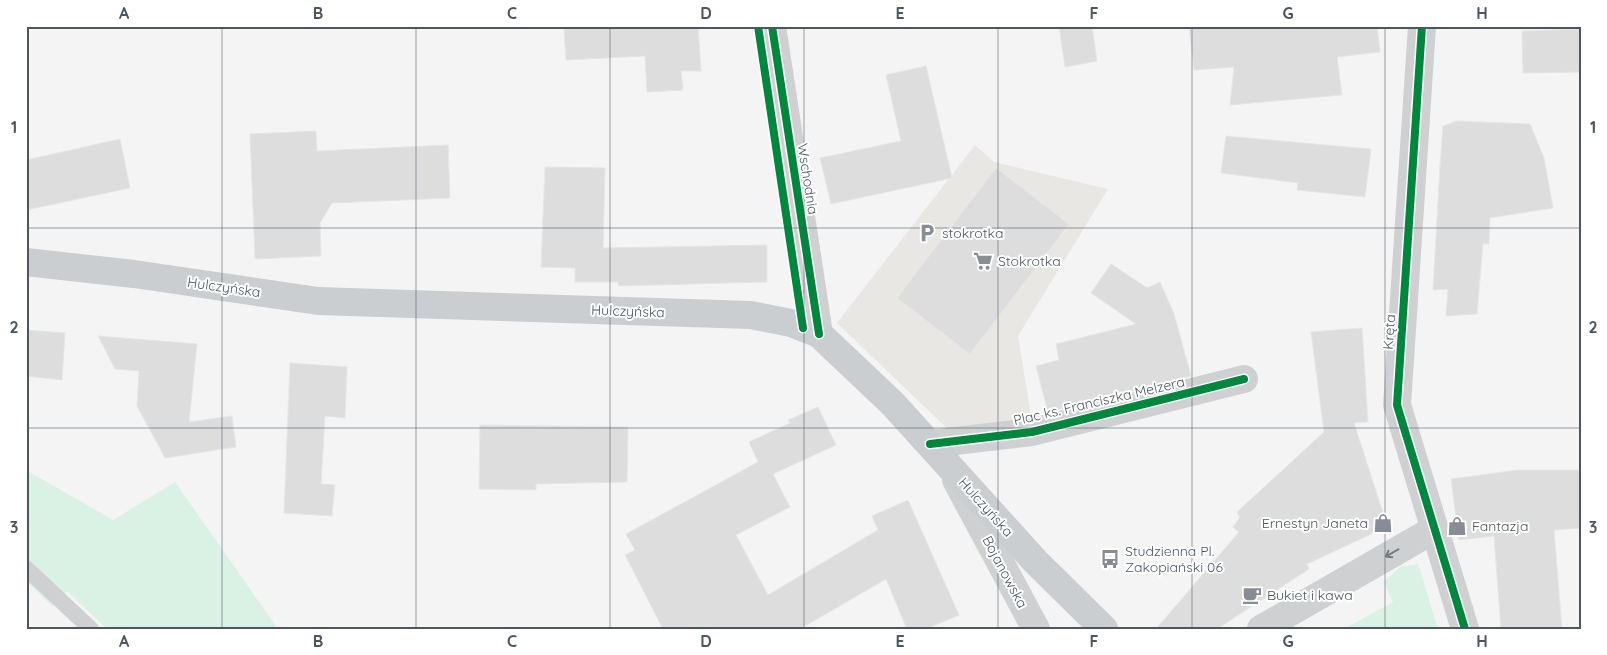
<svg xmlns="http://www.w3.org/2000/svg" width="1607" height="655" font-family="Quicksand,sans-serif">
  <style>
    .commercial { fill: #e8e7e3 }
    .green { fill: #d9f2e3 }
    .building { fill: #ddddde; stroke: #e5e6e7 }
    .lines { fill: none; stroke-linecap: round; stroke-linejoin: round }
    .lane { stroke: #ced0d2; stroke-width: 16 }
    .street { stroke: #ced0d2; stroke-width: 28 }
    .primary { stroke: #caced1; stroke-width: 28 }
    .cycleway-casing { stroke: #fff; stroke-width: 11 }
    .cycleway { stroke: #00873e; stroke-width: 8 }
    .oneway { stroke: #727b83 }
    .grid { fill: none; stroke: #4a5661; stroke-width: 1; stroke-opacity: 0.55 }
    .labels { text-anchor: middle; stroke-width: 4; stroke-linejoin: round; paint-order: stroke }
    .street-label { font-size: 14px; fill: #4a5661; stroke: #fff }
    .poi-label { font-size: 14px; fill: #4a5661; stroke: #fff; text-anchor: start }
    .neatline { fill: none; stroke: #4a5661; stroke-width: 2 }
    .grid-label { font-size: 16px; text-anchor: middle; font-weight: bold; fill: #4a5661 }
  </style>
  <rect width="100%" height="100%" fill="#f4f4f4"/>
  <path class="commercial" d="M975 145 994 162 1108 189 1018 336 1032 422 954 435 837 323Z"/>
  <path class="green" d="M26 470 113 520 175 482 278 629H107L67 591 52 606 26 581Z
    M1418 564 1438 629H1344L1393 602 1384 582 1400 567Z"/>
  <path class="building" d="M624 26H698L701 71H681L683 90 647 92 645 56 566 60 564 29Z
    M1059 26H1092L1097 61 1065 67Z
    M1189 26H1377L1380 52 1337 57 1342 95 1230 105 1234 67 1194 70Z
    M1581 29V72L1523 73 1522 31Z
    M926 66 952 178 831 204 820 158 901 141 886 75Z
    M1457 121 1530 124 1544 158 1553 208 1490 218 1489 244H1483L1477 314 1446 316 1448 289 1433 290 1440 166 1443 126Z
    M316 131 317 151 448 145 450 198 332 203 320 223 321 256 255 259 250 134Z
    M1226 136 1371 149 1365 197 1297 190 1298 183 1221 173Z
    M120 139 130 188 26 210V160Z
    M545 167 605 168 603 248 767 245V282L619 286 618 282H575V268L541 267Z
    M996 168 1069 224 970 354 897 298Z
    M1111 264 1147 288 1160 282 1174 314 1191 376 1048 412 1036 366 1059 360 1056 344 1136 324 1091 293Z
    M1362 328 1368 422 1354 423 1385 519 1378 522 1382 529 1307 564 1309 569 1217 629H1156L1239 532 1233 527 1240 517 1237 512 1324 432 1311 332Z
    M26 330 65 333 62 380 26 376Z
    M98 336 197 344 189 422 232 416 236 447 165 458 137 406 139 371 115 369Z
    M290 363 347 367 345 418 325 416 321 484 335 485 332 516 284 513Z
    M818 407 836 445 773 474 790 507 736 535 768 595 878 530 872 516 908 500 959 615 926 629H907L886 579 800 629H663L625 555 635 550 626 534 758 462 749 442 790 423 788 420Z
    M480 425 628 427 627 482 536 484V490L479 489Z
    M1518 470H1581V528L1554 530 1562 629H1501L1494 536 1459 540 1451 479Z"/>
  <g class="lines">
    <path class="lane" d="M26 568 91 629"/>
    <path class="street" d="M772 26 819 334
      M1422 26 1397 405 1465 629
      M930 444 1032 432 1244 379
      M956 480 1036 629
      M1261 629 1435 529"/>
    <path class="primary" d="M26 262 134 274 318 301 751 315 791 323 819 334 893 404 1035 561 1104 629"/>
    <g class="cycleway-casing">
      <path id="cycleway" d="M758 26 803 328
        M772 26 819 334
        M1422 26 1397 405 1465 629
        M930 444 1032 432 1244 379"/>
    </g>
    <use href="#cycleway" class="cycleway"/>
  </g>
  <defs><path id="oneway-shaft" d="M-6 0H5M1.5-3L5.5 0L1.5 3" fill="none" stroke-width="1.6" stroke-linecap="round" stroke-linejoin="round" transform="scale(1.25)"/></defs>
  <use class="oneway" href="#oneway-shaft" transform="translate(1392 553) rotate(150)"/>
  <path class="grid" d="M222 26V629M416 26V629M610 26V629M804 26V629M998 26V629M1192 26V629M1385 26V629M26 228H1581M26 428H1581"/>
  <defs>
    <g id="parking-bare" transform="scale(1.5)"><path d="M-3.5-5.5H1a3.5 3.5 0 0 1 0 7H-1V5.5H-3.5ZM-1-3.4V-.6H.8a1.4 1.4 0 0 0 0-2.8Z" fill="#868d94" stroke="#fff" stroke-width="2.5" paint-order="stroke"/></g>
    <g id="supermarket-bare" transform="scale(1.5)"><path d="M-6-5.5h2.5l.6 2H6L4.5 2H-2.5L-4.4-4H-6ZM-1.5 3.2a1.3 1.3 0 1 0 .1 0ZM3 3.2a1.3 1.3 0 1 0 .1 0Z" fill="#868d94" stroke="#fff" stroke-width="2.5" paint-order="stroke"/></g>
    <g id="shop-bare" transform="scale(1.5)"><path d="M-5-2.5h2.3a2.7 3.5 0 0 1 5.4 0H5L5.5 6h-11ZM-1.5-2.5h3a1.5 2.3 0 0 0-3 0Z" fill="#868d94" stroke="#fff" stroke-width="2.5" paint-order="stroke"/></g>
    <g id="bus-bare" transform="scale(1.5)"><path d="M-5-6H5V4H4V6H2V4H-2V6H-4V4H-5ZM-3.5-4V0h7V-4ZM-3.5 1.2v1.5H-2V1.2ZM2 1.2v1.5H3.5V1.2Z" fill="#868d94" stroke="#fff" stroke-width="2.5" paint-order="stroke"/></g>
    <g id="cafe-bare" transform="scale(1.5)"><path d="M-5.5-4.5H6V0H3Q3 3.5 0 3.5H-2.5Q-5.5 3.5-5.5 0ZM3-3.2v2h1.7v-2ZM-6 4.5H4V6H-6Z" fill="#868d94" stroke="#fff" stroke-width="2.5" paint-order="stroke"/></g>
  </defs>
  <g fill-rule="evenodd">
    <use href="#parking-bare" x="927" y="233"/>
    <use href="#supermarket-bare" x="983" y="261"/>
    <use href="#shop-bare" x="1383" y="523"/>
    <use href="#shop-bare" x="1457" y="526"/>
    <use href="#bus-bare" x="1110" y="559"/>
    <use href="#cafe-bare" x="1252" y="595"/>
  </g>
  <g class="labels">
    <g class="street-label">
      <text transform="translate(808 179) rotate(81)" y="5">Wschodnia</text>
      <text transform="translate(224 287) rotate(8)" y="5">Hulczyńska</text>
      <text transform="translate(628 311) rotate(2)" y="5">Hulczyńska</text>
      <text transform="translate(1389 332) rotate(-86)" y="5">Kręta</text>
      <text transform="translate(1099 401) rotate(-13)" y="5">Plac ks. Franciszka Melzera</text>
      <text transform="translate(986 507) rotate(48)" y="5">Hulczyńska</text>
      <text transform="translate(1005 572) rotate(62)" y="5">Bojanowska</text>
    </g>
    <g class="poi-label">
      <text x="942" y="238">stokrotka</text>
      <text x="998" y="266">Stokrotka</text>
      <text x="1368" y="528" text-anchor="end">Ernestyn Janeta</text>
      <text x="1472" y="531">Fantazja</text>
      <text x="1125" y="556">Studzienna Pl.<tspan x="1125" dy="16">Zakopiański 06</tspan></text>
      <text x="1267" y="600">Bukiet i kawa</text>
    </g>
  </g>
  <rect width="1607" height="655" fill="none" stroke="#ffffff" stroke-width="55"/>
  <rect x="28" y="28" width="1552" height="600" class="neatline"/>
  <g class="grid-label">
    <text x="124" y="19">A</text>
    <text x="318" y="19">B</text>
    <text x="512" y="19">C</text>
    <text x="706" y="19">D</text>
    <text x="900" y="19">E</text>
    <text x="1094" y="19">F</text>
    <text x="1288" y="19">G</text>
    <text x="1482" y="19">H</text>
    <text x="14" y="133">1</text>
    <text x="1593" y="133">1</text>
    <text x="14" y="333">2</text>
    <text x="1593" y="333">2</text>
    <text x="14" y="533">3</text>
    <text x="1593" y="533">3</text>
    <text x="124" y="647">A</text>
    <text x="318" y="647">B</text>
    <text x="512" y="647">C</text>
    <text x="706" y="647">D</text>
    <text x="900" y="647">E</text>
    <text x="1094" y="647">F</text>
    <text x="1288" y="647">G</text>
    <text x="1482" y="647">H</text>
  </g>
</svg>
